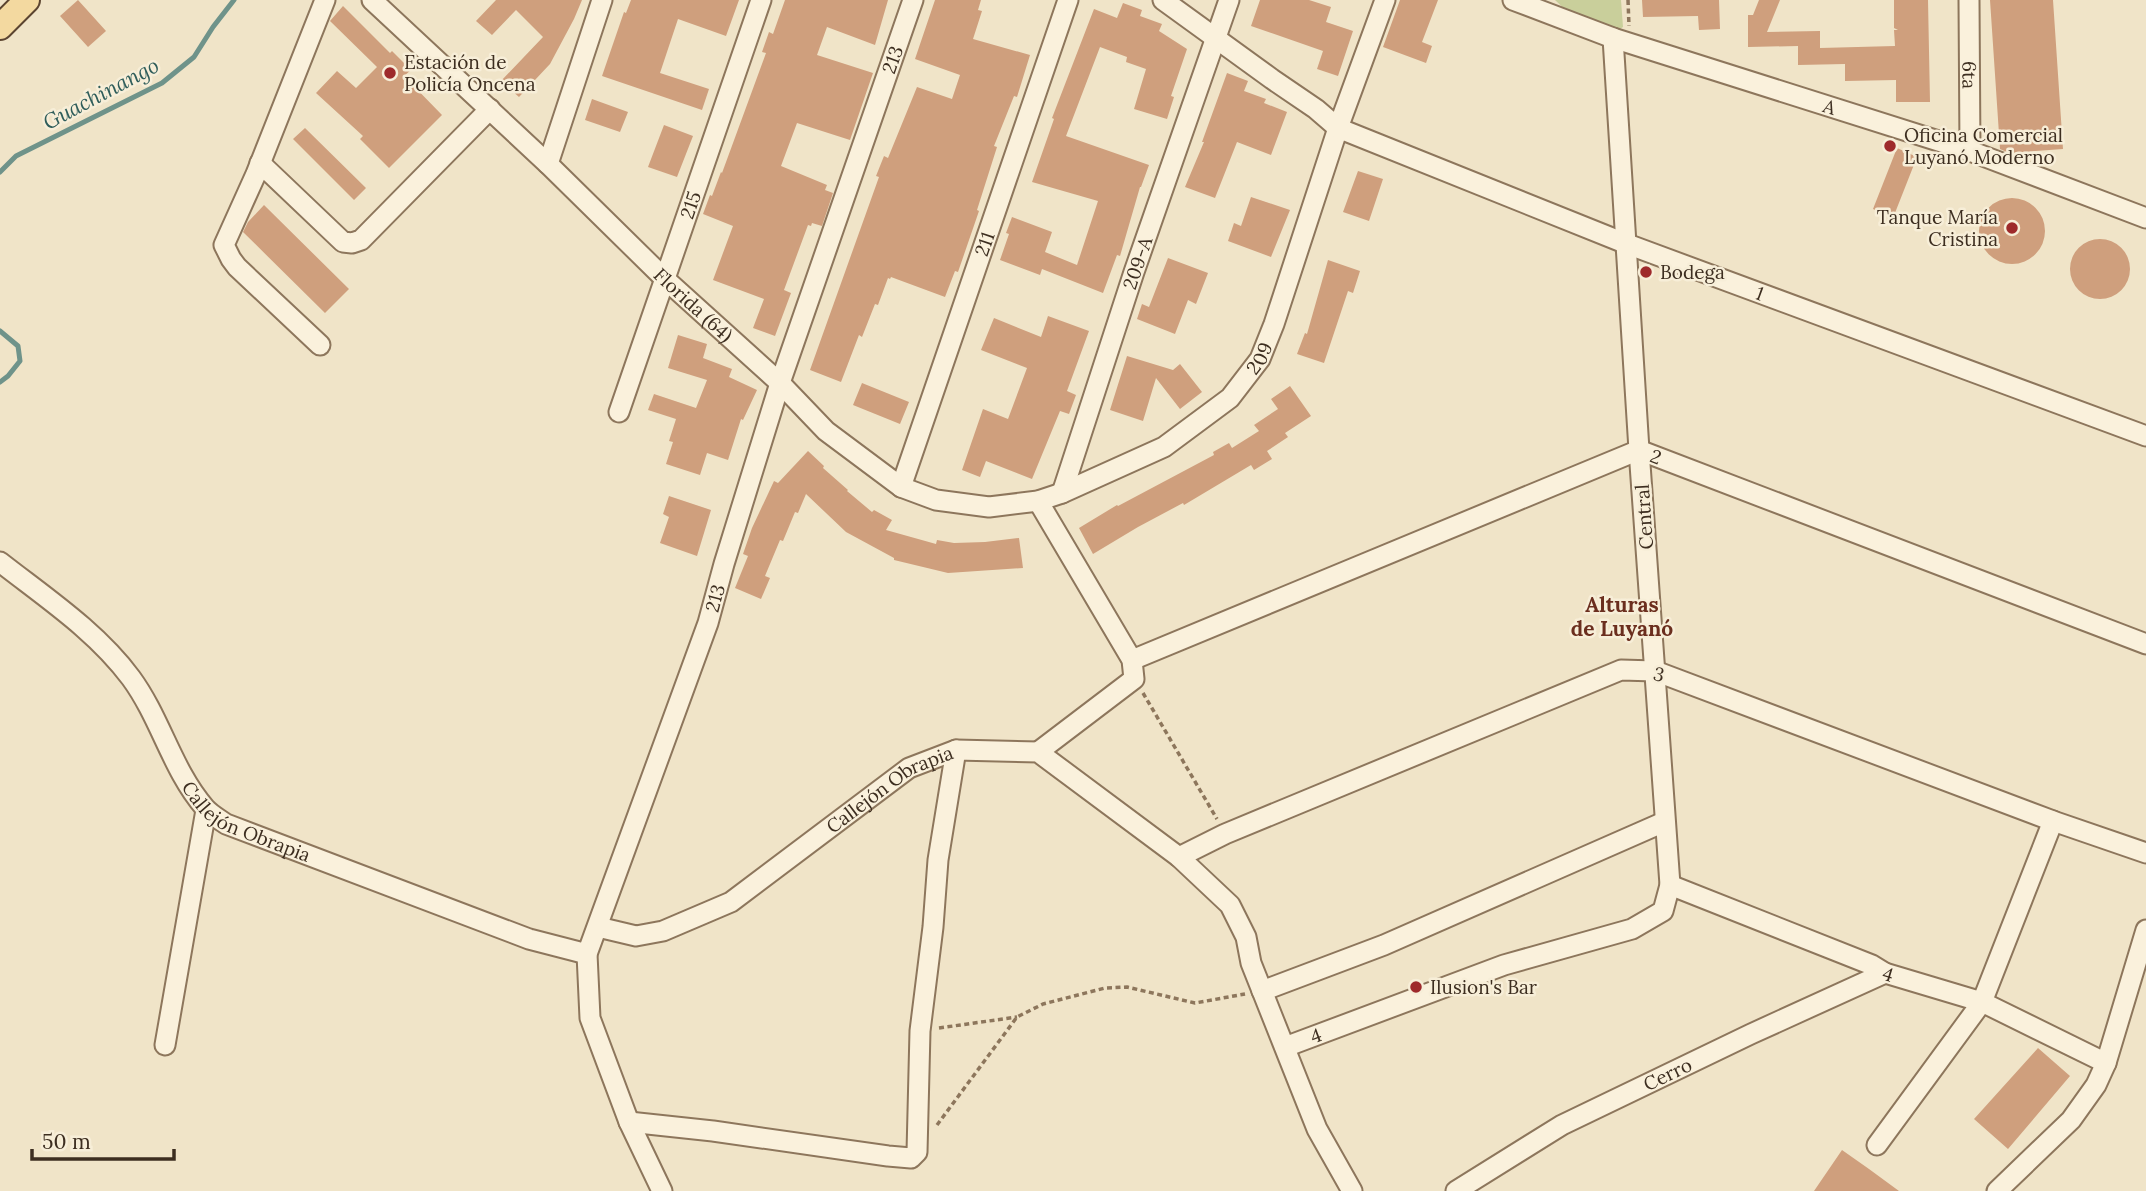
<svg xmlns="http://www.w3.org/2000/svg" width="2146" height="1191" font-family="Lora,serif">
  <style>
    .green { fill: #c9cf9b }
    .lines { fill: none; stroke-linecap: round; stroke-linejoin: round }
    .stream { stroke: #6f938a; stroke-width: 5 }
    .building { fill: #cf9f7d }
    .minor-casing { stroke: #8d765c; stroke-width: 23 }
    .major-casing { stroke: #5b4430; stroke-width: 28 }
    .path { stroke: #8d765c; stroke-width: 3.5; stroke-dasharray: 5 3.5; stroke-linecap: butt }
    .minor { stroke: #faf1dc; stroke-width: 19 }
    .major { stroke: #f3d9a0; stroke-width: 24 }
    .poi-dot { fill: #9e2a2b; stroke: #f7eed8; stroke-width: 2.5 }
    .labels { text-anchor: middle; stroke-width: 5; stroke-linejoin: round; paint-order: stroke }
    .street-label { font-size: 19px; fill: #3d2e20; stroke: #f7eed8 }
    .poi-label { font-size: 19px; fill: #3d2e20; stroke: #f7eed8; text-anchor: start }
    .water-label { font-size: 21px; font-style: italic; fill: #2f5d5a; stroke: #f7eed8 }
    .neighbourhood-label { font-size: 21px; font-weight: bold; fill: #6b2e1e; stroke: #f7eed8 }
  </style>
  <rect width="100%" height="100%" fill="#f0e4c8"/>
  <path class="green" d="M1555 0H1621L1623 27 1615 32 1572 16Z"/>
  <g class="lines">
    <path class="stream" d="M0 172 16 156 162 83 194 57 213 27 234 0
      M0 331 18 346 20 361 8 376 0 382"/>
  </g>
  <path class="building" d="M78 0 106 31 88 47 60 16Z
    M496 0H582L574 19 550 64 519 97 501 81 543 37 516 10 492 35 476 21Z
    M631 0H739L726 36 678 19 660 73 709 89 702 110 602 76 624 12 626 13Z
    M785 0H888L875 45 827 27 817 55 873 73 850 140 797 123 781 166 827 185 825 190 833 193 822 226 812 223 811 226 808 225 784 290 791 293 775 336 753 328 764 299 713 280 733 226 703 214 710 195 712 196 721 172 722 173 766 53 762 52 769 32 773 34Z
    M935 0H981L978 10 982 11 973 39 1030 55 1017 97 1014 96 994 146 997 147 977 210 979 211 958 272 955 271 945 297 891 277 890 279 888 278 878 305 875 304 862 337 859 335 841 382 810 370 879 177 876 176 884 156 888 158 917 87 952 99 960 75 915 59Z
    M1260 0H1309L1331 7 1326 22 1353 31 1338 76 1317 69 1323 51 1251 26Z
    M1400 0H1438L1422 42 1432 46 1426 63 1383 47Z
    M1642 0H1719L1720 29 1699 30 1698 16 1643 17Z
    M1759 0H1780L1767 32 1820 31V48L1895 46 1894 30H1898L1894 28V0H1928L1930 102H1896V80L1845 81V64L1798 65V46L1748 47V15H1753Z
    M1990 0H2053L2063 149 2009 153 2000 149Z
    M1123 3 1142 10 1140 16 1162 24 1159 31 1187 49 1171 96 1174 97 1167 119 1134 109 1146 69 1126 62 1127 57 1100 47 1066 136 1149 165 1141 187H1140L1120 256 1117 255 1103 293 1042 269 1040 275 1000 260 1009 234 1006 233 1012 217 1052 232 1045 252 1077 265 1098 201 1032 182 1054 119 1052 118 1094 9 1117 18Z
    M343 6 390 53 392 51 411 70 404 76 442 115 389 168 360 139 363 136 316 93 337 71 356 88 377 67 330 21Z
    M1227 73 1248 81 1244 91 1266 99 1264 103 1287 112 1271 155 1237 142 1215 198 1185 187 1204 142H1202Z
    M592 99 628 112 620 132 585 120Z
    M664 125 693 136 677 177 648 167Z
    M305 128 366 188 354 200 293 139Z
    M1897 148 1917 157 1893 218 1873 209Z
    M1358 171 1383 179 1369 221 1343 212Z
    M1251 197 1290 210 1271 257 1228 241 1234 223 1241 226Z
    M1979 231a33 33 0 1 1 66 0a33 33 0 1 1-66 0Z
    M264 205 349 289 325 313 243 232 248 222Z
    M2070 269a30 30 0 1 1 60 0a30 30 0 1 1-60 0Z
    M1168 258 1208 273 1196 304 1188 300 1175 334 1137 319 1142 304 1149 307Z
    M1328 260 1360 271 1353 293 1348 291 1324 363 1297 354 1305 333 1307 334Z
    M1048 316 1089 331 1067 391 1076 395 1069 414 1060 411 1032 479 986 461 980 477 962 470 983 409 1008 419 1027 368 981 350 994 318 1041 337Z
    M678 335 707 344 703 358 732 369 729 377 757 390 743 420 741 419 728 460 707 453 700 475 666 464 673 442 669 441 676 419 648 410 654 394 696 408 707 380 668 368Z
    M1127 356 1173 370 1180 364 1202 392 1180 409 1156 378 1143 421 1110 410Z
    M862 383 909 402 900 424 853 405Z
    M1290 386 1311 416 1285 433 1288 437 1267 451 1272 459 1254 470 1251 465 1184 505 1183 503 1138 527 1093 554 1079 528 1117 505 1118 506 1214 455 1213 452 1229 443 1232 448 1259 431 1254 425 1278 409 1271 399Z
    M808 451 824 466 823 468 848 490 847 491 872 512 874 510 892 520 886 530 936 544 937 540 954 543 985 542 1019 538 1023 568 948 573 894 560V558L846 532 806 494 798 513 795 512 783 541 780 540 765 576 770 578 761 599 735 588 748 556 743 554 752 528 774 481 778 483Z
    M669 496 711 510 697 556 660 543 669 517 663 514Z
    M2038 1048 2070 1076 2008 1149 1974 1119Z
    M1842 1150 1869 1169 1899 1191H1814Z"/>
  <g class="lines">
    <g class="minor-casing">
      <g id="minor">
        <path id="s1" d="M372 0 548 164 666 280 780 383 826 431 901 487 936 500 989 507 1038 501 1062 493 1164 447 1230 398 1260 359 1274 324 1338 128 1385 0"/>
        <path id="s2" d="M1163 0 1272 79 1316 109 1338 128 1627 244 2146 436"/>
        <path id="s3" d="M1513 0 1613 38 1970 151 2146 218"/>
        <path id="s4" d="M1969 0 1970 151"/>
        <path d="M260 163 343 242 352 243 361 240 490 109"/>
        <path d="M548 164 602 0"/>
        <path d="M320 345 237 267 231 259 224 245 256 174 325 0"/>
        <path id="s5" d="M619 412 761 0"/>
        <path id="s6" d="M901 487 1068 0"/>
        <path id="s7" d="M1062 493 1134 272 1229 0"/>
        <path id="s8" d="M0 562C46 598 96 631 131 678 161 719 172 770 205 808 210 814 219 819 226 824L529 939 587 954"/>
        <path id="s9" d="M1132 660 1639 450 2146 644"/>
        <path d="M1038 752 1134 679 1132 660 1038 501"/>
        <path d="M1179 857 1225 834 1621 670 1655 671 2053 821 2146 853"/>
        <path id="s10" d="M1670 885 1872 965 1885 973 1982 1002 2106 1063"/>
        <path id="s11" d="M598 927 636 936 663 931 731 902 909 768 956 750 1038 752 1179 857 1230 905 1246 937 1251 963 1317 1129 1352 1191"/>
        <path d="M1262 991 1384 945 1664 822"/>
        <path d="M165 1045 206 810"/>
        <path id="s12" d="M1285 1047 1504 965 1632 929 1663 911 1670 885 1639 450 1613 38"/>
        <path d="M629 1122 713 1131 888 1156 911 1158 917 1152 920 1031 933 927 938 860 956 750"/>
        <path d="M1877 1145 1982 1002 2053 821"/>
        <path id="s13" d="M662 1191 629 1122 590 1018 587 954 708 623 724 564 780 383 913 0"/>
        <path id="s14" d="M1456 1191 1562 1125 1751 1034 1885 973"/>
        <path d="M1997 1191 2071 1120 2096 1085 2106 1063 2146 930"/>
      </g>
    </g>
    <g class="major-casing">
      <path id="major" d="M0 27 27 0"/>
    </g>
    <path class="path" d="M1628 0 1629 26
      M1143 693 1217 819
      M939 1028 1017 1017
      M937 1125 1017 1017 1043 1004 1105 988 1127 987 1195 1003 1245 994"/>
    <use href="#minor" class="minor"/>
    <use href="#major" class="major"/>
  </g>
  <g class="poi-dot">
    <circle cx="390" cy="73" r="7"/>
    <circle cx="1890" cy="146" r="7"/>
    <circle cx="2012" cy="228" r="7"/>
    <circle cx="1646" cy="272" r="7"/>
    <circle cx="1416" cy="987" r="7"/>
  </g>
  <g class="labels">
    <g class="street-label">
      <text dy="7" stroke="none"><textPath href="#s13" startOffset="1197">213</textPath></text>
      <text dy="7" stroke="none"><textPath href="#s4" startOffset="75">6ta</textPath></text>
      <text dy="7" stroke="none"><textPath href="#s3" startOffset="334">A</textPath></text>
      <text dy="7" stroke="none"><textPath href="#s5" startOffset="219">215</textPath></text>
      <text dy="7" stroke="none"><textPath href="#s6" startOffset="257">211</textPath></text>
      <text dy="7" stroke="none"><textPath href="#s7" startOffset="242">209-A</textPath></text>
      <text dy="7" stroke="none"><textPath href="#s2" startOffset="670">1</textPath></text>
      <text dy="7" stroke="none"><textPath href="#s1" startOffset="443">Florida (64)</textPath></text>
      <text dy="7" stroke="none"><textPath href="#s1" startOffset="1129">209</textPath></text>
      <text dy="7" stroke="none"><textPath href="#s9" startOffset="567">2</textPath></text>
      <text transform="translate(1644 517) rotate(-94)" y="7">Central</text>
      <text dy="7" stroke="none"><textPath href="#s13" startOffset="630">213</textPath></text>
      <text transform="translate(1659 674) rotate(14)" y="7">3</text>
      <text dy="7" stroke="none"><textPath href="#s11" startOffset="336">Callejón Obrapia</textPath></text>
      <text dy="7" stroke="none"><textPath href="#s8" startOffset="368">Callejón Obrapia</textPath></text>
      <text dy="7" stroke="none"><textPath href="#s10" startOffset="236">4</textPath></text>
      <text dy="7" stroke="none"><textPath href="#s12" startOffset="33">4</textPath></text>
      <text dy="7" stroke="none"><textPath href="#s14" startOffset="242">Cerro</textPath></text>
    </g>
    <g class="poi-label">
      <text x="404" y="69">Estación de<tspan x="404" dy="22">Policía Oncena</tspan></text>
      <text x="1904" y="142">Oficina Comercial<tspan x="1904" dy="22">Luyanó Moderno</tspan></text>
      <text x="1998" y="224" text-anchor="end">Tanque María<tspan x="1998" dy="22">Cristina</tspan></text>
      <text x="1660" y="279">Bodega</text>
      <text x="1430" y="994">Ilusion's Bar</text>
    </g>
    <g class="water-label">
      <text transform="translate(101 94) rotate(-28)" y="7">Guachinango</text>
    </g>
    <g class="neighbourhood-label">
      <text x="1622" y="612">Alturas<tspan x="1622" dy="24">de Luyanó</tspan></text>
    </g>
  </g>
  <path d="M32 1149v10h142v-10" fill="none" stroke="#3d2e20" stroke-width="3.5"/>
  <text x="42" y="1149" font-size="21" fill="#3d2e20" stroke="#f7eed8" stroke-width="5" paint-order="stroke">50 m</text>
</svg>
